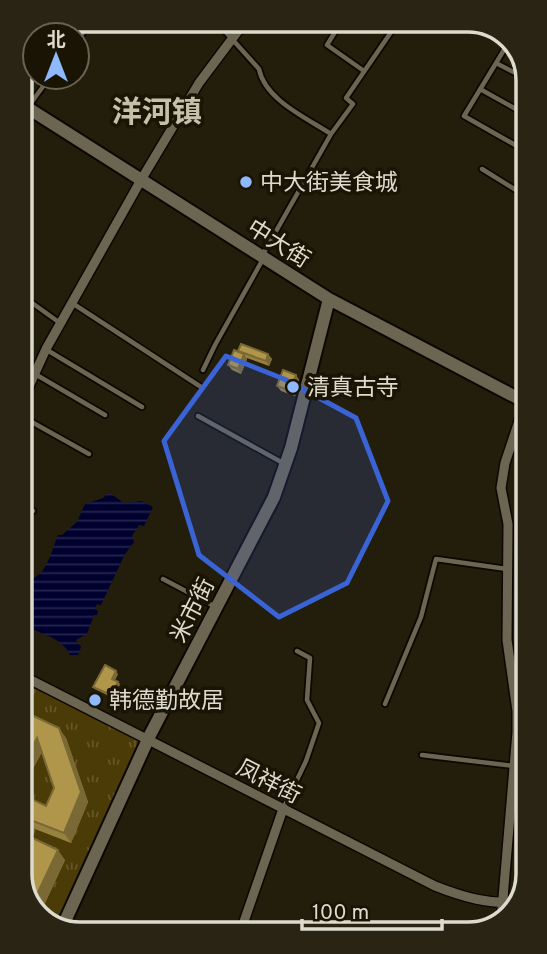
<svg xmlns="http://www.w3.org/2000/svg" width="547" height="954" font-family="Overpass,'Noto Sans SC',sans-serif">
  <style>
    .grass { fill: url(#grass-tufts) }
    .water { fill: url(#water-rules) }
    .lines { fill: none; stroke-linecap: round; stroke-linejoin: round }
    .lane-casing { stroke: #0c0700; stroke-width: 8 }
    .street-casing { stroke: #0c0700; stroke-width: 12 }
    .secondary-casing { stroke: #0c0700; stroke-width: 16 }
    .lane { stroke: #6c6552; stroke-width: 4.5 }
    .street { stroke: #6c6552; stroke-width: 9 }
    .secondary { stroke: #6c6552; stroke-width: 12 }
    .wall { fill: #968140 }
    .shaded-wall { fill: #7a6934 }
    .building { fill: #af964b; stroke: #7a6934; stroke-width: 2 }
    .marked { fill: #3a63d6; fill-opacity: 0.2; stroke: #3a63d6; stroke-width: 5; stroke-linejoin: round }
    .poi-dot { fill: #8fb8fd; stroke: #1a1404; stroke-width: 2.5 }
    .labels { text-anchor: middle; stroke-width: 7; stroke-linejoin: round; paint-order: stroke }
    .poi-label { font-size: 23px; fill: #dddace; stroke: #1a1404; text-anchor: start }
    .street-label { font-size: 23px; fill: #dddace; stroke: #1a1404 }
    .district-label { font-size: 30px; font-weight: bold; fill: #c6bfa9; stroke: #1a1404 }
    .rim { fill: none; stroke: #dddace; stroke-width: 3.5 }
  </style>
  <defs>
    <pattern id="grass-tufts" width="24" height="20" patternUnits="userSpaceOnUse" patternTransform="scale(1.75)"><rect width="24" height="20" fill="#4b3b07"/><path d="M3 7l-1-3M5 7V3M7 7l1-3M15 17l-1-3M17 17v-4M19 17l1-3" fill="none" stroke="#64572a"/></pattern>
    <pattern id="water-rules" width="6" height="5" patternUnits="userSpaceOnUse" patternTransform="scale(1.75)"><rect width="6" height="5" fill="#00002f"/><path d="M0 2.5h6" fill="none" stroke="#25254c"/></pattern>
  </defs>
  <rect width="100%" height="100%" fill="#231d0c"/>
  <path class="grass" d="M23 676 140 735 138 746 54 927 46 924 24 898Z"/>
  <path class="water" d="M107 494H111L124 503 142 501 153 507 144 526 139 525 132 536 134 542 125 554 101 605 97 604 95 609 98 611 97 615H94L87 634 76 640 81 647 78 655H70C59 632 35 637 24 621L22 584C27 579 31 580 37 576 48 569 53 547 58 535H62L77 522 85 504 103 498Z"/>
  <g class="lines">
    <g class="lane-casing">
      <path id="lane" d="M214 19 259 69C265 100 307 118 331 134
        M343 19 327 45 364 71
        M510 40 464 116 524 150
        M77 41 93 19
        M496 63 523 77
        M480 89 523 113
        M28 107 50 77
        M20 130 32 111
        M482 169 524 195
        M262 256 331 134 353 104 346 98 400 19
        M21 295 60 323
        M72 303 201 387
        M47 350 142 407
        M203 370 215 345 263 259
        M35 374 105 415
        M21 416 89 454
        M198 416 283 463
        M22 504 33 511
        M163 579 216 607
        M385 704 421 617 436 559 507 569
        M516 748 527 750
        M422 755 514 766
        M283 809 306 761 319 723 307 700 310 658 297 651"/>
    </g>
    <g class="street-casing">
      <path id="street" d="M21 404 46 349 141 180 199 83 247 19
        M23 676 435 886C463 897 490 905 520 902
        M501 922 517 732V711L507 640 508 524 501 488 505 463 525 403
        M240 933 283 809"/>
    </g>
    <g class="secondary-casing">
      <path id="secondary" d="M20 103 329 299 525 402
        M61 930 150 735 274 497 291 448 329 299"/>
    </g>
    <use href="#lane" class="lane"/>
    <use href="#street" class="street"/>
    <use href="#secondary" class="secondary"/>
  </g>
  <path class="wall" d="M238 352 268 354 272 359 269 366 247 358V359L241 374 232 370 228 365Z
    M296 375 299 380 295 396 281 391 277 386Z
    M118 674 115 680 120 684 113 698 95 689 93 687Z
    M23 711 66 738 88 802 71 843 35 829 31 837 65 860 39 916 24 898 23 795 46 806 54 788 42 752 23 787Z"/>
  <path class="shaded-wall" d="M244 354 247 359 241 374 238 369Z
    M268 354 272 359 269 366 266 361Z
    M296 375 299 380 295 396 291 391Z
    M116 671 118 674 114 681 112 679Z
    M118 682 120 684 113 698 111 695Z
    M59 728 66 738 88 802 71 843 64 833Z
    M37 738 44 748 23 787V764Z
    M28 819 35 829 29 843 24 836V829Z
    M58 850 65 860 39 916 31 907Z"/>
  <path class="building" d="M241 344 268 354 266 361 238 351Z
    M234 350 244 354 238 369 228 365Z
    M283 370 296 375 291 391 277 386Z
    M105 665 116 671 112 679 118 682 111 695 93 687Z
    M23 711 59 728 81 792 64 833 28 819 24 829 23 795 46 806 54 788 37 738 23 764Z
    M24 834 58 850 31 907 24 898Z"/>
  <path class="marked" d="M226 356 284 379 356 418 388 501 347 583 279 617 199 555 164 441Z"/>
  <g class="poi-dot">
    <circle cx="246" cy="182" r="7"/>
    <circle cx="293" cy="387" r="7"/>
    <circle cx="95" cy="700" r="7"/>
  </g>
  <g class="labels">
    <g class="poi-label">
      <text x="260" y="190">中大街美食城</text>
      <text x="307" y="395">清真古寺</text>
      <text x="109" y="708">韩德勤故居</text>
    </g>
    <g class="street-label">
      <text transform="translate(279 243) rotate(32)" y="8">中大街</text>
      <text transform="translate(192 610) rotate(-63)" y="8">米市街</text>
      <text transform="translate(269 781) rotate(27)" y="8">凤祥街</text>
    </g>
    <g class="district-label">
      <text x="157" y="122">洋河镇</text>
    </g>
  </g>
  <path d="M0 0H547V954H0ZM80 32H468A48 48 0 0 1 516 80V874A48 48 0 0 1 468 922H80A48 48 0 0 1 32 874V80A48 48 0 0 1 80 32Z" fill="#2a2414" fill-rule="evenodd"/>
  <path class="rim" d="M80 32H468A48 48 0 0 1 516 80V874A48 48 0 0 1 468 922H80A48 48 0 0 1 32 874V80A48 48 0 0 1 80 32Z"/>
  <g transform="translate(56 56)"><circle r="33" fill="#1a1404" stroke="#686355" stroke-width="2"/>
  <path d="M0-5L12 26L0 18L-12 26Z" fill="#8fb8fd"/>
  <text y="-10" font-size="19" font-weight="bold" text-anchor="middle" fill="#dddace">北</text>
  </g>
  <path d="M302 919v10h140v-10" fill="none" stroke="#dddace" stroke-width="3.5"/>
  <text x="312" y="919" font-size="21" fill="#dddace" stroke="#1a1404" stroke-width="5" paint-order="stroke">100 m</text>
</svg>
